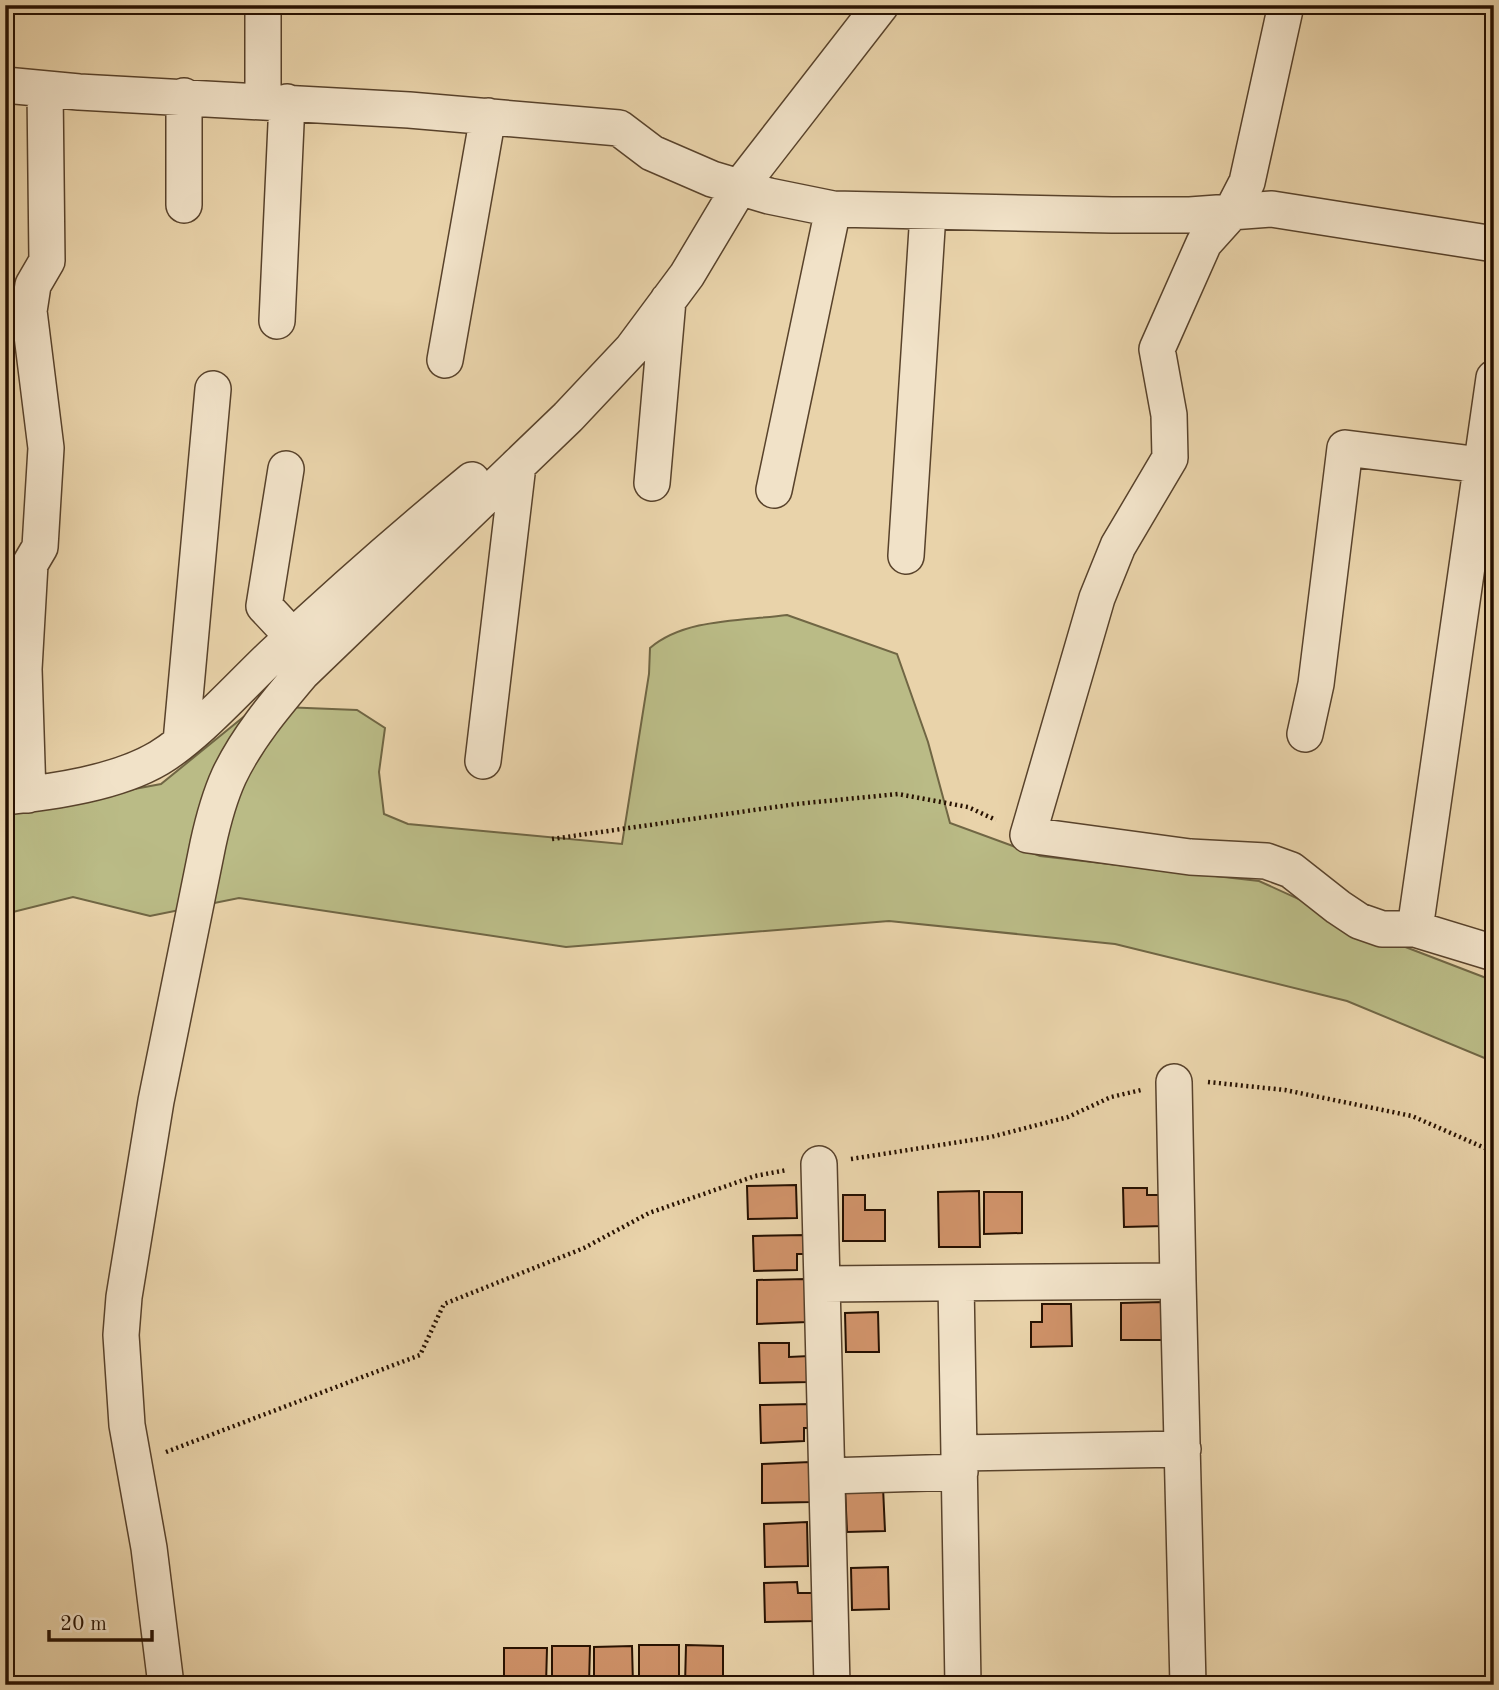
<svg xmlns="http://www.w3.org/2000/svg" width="1499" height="1690" font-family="'Old Standard TT',serif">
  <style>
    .green { fill: #babb86; stroke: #706644; stroke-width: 2 }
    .building { fill: #cf9269; stroke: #271101; stroke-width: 2 }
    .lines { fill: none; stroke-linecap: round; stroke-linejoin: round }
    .minor-casing { stroke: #58422b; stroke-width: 38 }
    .path { stroke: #271101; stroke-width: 4.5; stroke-dasharray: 2 3.5; stroke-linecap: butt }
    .minor { stroke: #f1e2c8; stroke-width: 35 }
  </style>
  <rect width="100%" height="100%" fill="#e9d3aa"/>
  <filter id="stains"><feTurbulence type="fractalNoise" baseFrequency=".00286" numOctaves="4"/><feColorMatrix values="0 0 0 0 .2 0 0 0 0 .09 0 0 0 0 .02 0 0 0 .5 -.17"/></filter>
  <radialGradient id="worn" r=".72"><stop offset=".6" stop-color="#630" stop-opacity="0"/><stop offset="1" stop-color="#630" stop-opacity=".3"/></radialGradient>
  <path class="green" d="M787 615 897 654 928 742 950 823 1040 856 1259 881 1395 943 1494 981V1062L1347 1001 1115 944 889 921 566 947 239 898 150 916 73 897 5 914V813L161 784 257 706 357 710 385 728 379 772 384 814 408 824 622 844 649 674 650 648C685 618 743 621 787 615Z"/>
  <path class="building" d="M796 1185 797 1218 748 1219 747 1186Z
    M1123 1188H1147V1195H1164V1226L1124 1227Z
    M979 1191 980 1247H939L938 1192Z
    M984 1192H1022V1233L984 1234Z
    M843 1195H865V1210H885V1241H843Z
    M806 1235 807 1254H797V1270L754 1271 753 1236Z
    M806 1279 807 1322 757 1324V1280Z
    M1163 1302V1340H1121V1303Z
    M1042 1304H1071L1072 1346 1031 1347V1322H1042Z
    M878 1312 879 1352H846L845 1313Z
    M759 1343H789V1357L809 1356V1382L760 1383Z
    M812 1404 813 1428H804V1441L761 1443 760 1405Z
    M810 1462 811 1502 762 1503V1464Z
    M883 1487 885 1531 847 1532 845 1488Z
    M807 1522 808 1566 765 1567 764 1524Z
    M888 1567 889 1609 852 1610 851 1568Z
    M797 1582 798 1593H815L816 1621 765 1622 764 1583Z
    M639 1645H679V1685H639Z
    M686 1645 723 1646V1685H685Z
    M552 1646H590L589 1685H552Z
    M632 1646 633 1685H594V1647Z
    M504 1648H547L546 1685H504Z"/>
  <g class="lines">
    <g class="minor-casing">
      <path id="minor" d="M1286 5 1247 182 1231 213 1204 243 1157 349 1169 415 1170 458 1118 546 1097 598 1028 835 1190 857 1266 861 1291 870 1338 907 1359 921 1382 929H1415L1494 953
        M5 85 79 92 409 110 619 128 652 153 712 179 769 196 833 209 1112 215H1190L1272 209 1494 244
        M263 100V5
        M184 205V96
        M277 321 287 102
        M445 360 488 116
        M286 469 264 606 293 637
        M652 483 668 300
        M774 490 833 209
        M906 556 928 213
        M1305 734 1316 684 1345 448 1481 465
        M181 742 213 389
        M483 761 518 465
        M28 795 24 669 30 564 40 547 46 448 29 311 33 285 47 261 45 89
        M5 797C53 792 117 783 159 758 197 735 239 687 273 655 337 595 404 536 472 480
        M1415 929 1494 378
        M819 1164 832 1685
        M1178 1281 1188 1685
        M956 1283 963 1685
        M823 1284 1178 1281 1174 1082
        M959 1453 1183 1449
        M827 1476 960 1472
        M166 1685 149 1548 127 1425 121 1335 124 1297 156 1101 208 844C213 821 219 798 229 776 247 738 275 705 302 673L568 417 632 349 687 275 739 188 881 5"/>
    </g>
    <path class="path" d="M552 839 796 804 898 794 968 807 996 820
      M1208 1082 1285 1090 1412 1116 1494 1152
      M851 1159 991 1137 1068 1117 1111 1097 1141 1090
      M166 1452 420 1355 444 1304 584 1248 649 1213 755 1176 787 1170"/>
    <use href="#minor" class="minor"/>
  </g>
  <rect width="1499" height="1690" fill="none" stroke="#e9d3aa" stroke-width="28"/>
  <rect x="7" y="7" width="1485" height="1676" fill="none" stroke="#271101" stroke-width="3.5"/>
  <rect x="14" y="14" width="1471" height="1662" fill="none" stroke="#271101" stroke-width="2"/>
  <path d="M49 1630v10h103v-10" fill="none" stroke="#271101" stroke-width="3.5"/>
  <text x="60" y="1630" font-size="21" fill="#271101" stroke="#f1e2c8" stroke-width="5" paint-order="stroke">20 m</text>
  <rect width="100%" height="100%" filter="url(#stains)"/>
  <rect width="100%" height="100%" fill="url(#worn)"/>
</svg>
